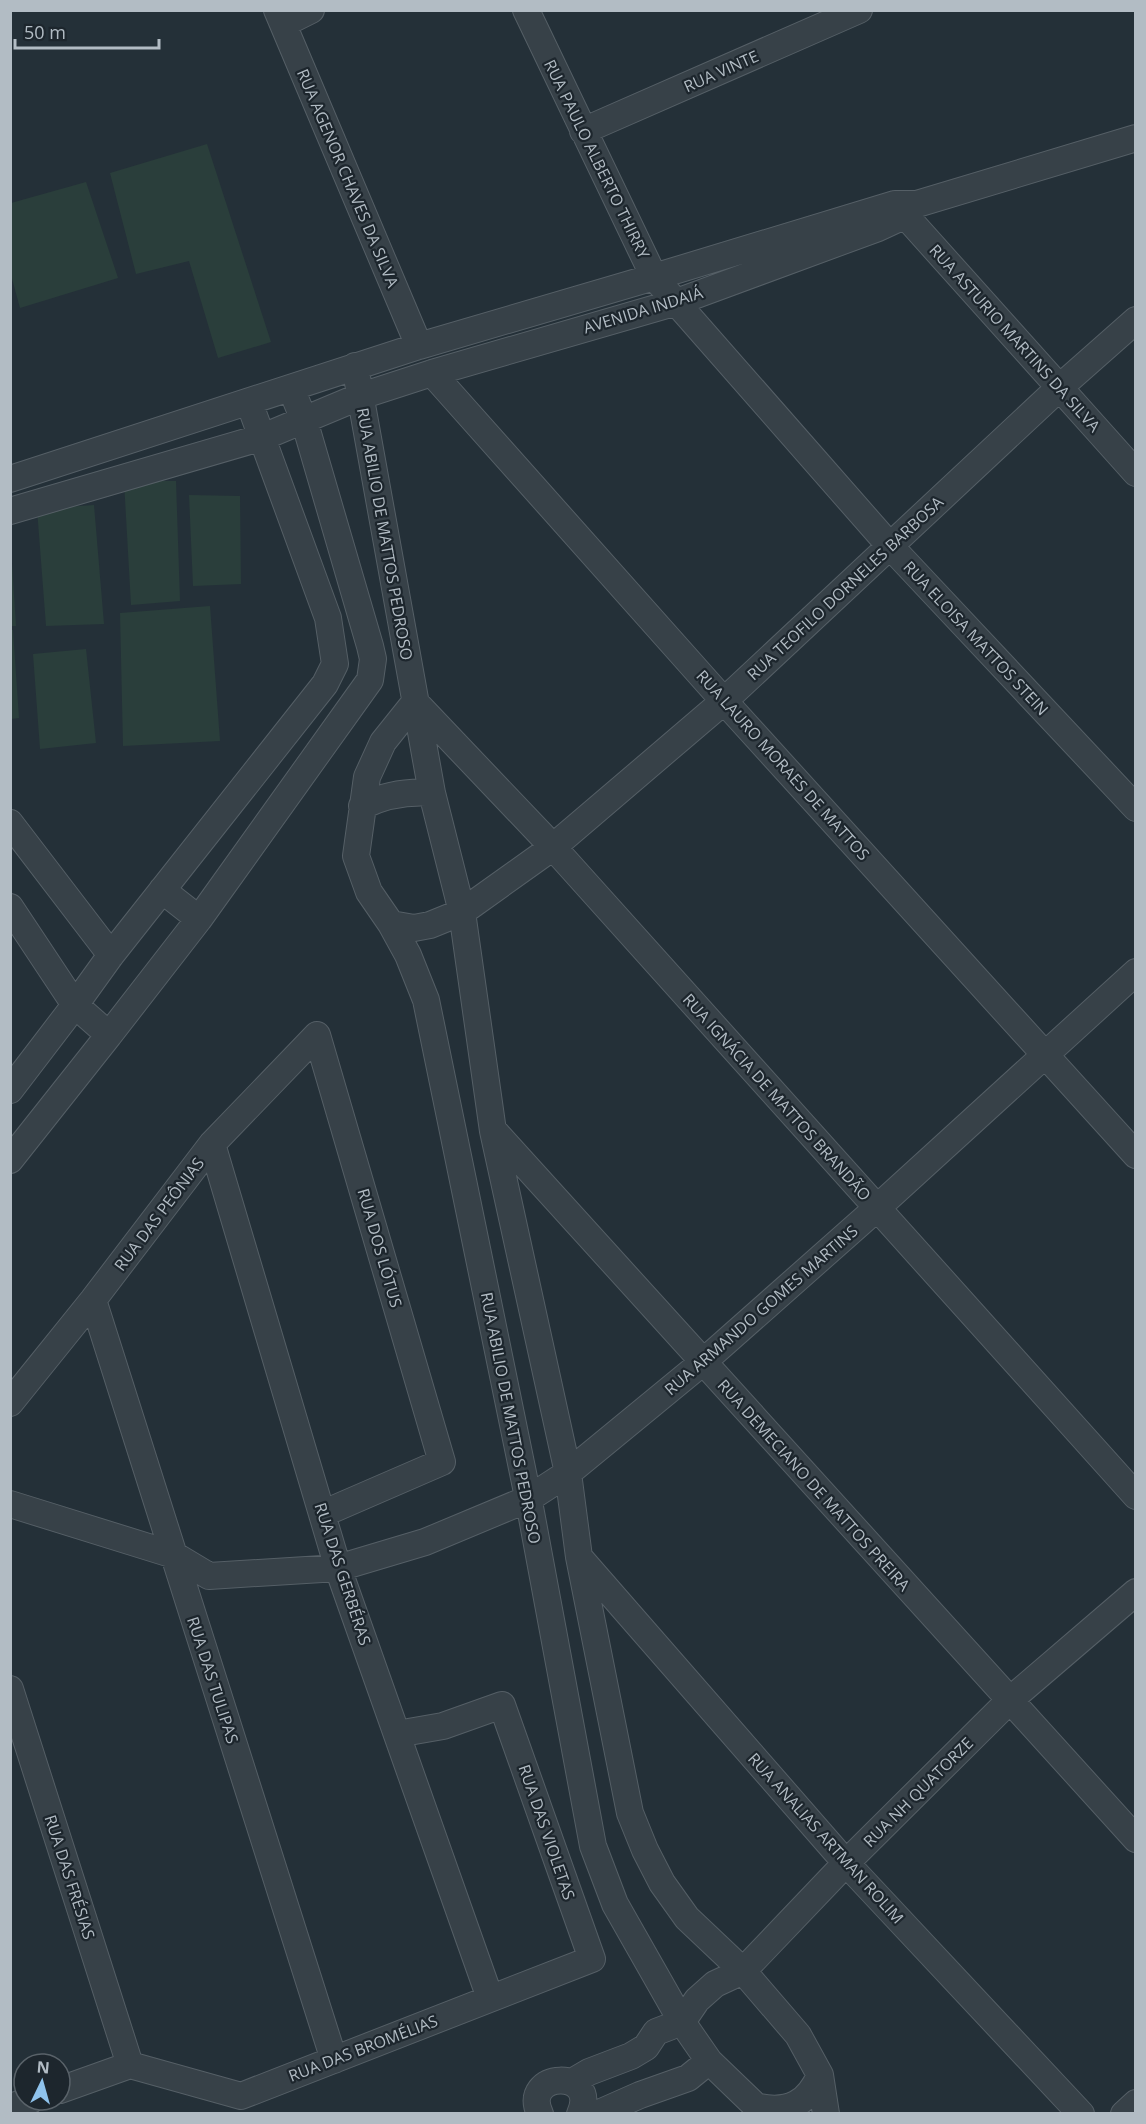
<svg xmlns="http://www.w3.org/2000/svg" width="1146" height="2124" font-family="'Open Sans',sans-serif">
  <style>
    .green { fill: #2a3e3b }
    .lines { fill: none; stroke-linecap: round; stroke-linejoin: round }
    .minor-casing { stroke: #555f66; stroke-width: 28 }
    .minor { stroke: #374148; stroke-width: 26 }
    .labels { text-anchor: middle; stroke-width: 4.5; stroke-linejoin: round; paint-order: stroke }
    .street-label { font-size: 16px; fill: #b2bcc4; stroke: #1d262d }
  </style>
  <rect width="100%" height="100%" fill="#243038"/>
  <path class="green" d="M207 144 271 342 218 358 189 261 136 274 110 173Z
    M86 182 118 278 20 308 11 275V203Z
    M124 481H176L180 601 131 605Z
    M189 495 240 496 241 584 193 586Z
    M94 505 104 624 46 626 37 509Z
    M10 532 16 626H10Z
    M210 606 220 741 123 746 120 613Z
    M11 630H13L19 718 11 719Z
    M86 649 96 743 40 749 33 654Z"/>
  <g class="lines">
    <g class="minor-casing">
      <path id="minor" d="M277 10 419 346
        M526 10 654 277 890 546 1136 808
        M283 24 311 10
        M583 131 859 10
        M895 204 1136 473
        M355 366 432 793 462 912 493 1131 568 1473 579 1557 630 1813 645 1850 662 1883 687 1918 743 1971 798 2035 820 2075 826 2114
        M432 373 724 701 1136 1155
        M249 402 328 618 335 664 325 684 111 955 75 1005 109 1035 199 919 370 680 373 659 370 646 304 420 291 388
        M10 479 419 346 654 277 895 204H917L1136 138
        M10 511 263 437 361 396 432 373 677 302 878 228 906 215
        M415 702 383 742 367 777 356 856 369 892 391 924 408 955 426 1000 530 1507 593 1846 615 1904 682 2022 709 2061 764 2114
        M415 702 553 847 1136 1496
        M362 806C385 795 406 791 432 793
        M10 823 111 955
        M162 890 199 919
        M10 907 75 1005 10 1090
        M391 924 414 928 430 925 462 912 553 847 724 701 1059 388 1136 320
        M495 1132 1136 1839
        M212 1144 338 1568 490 1998
        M10 1160 109 1035
        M93 1300 334 2060
        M10 1403 93 1300 212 1144 317 1035 442 1462 322 1514
        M10 1504 174 1555 209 1576 338 1568 425 1542 528 1499 568 1473 703 1362 877 1208 1136 972
        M579 1557 846 1863 1081 2114
        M10 1689 130 2065
        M130 2065 241 2096 592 1959 502 1705 443 1726 397 1734
        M572 2082 589 2072 631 2056 646 2047 656 2032 682 2022 697 2000 715 1984 743 1971 846 1863 1010 1700 1136 1592
        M60 2090 130 2065
        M10 2107 31 2100
        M759 2107C789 2113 808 2103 820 2075
        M540 2114C520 2071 600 2068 580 2114
        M597 2114 640 2095 688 2078 709 2061
        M1124 2114 1136 2103"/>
    </g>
    <use href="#minor" class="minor"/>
  </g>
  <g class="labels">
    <g class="street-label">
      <text transform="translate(721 71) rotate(-24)" y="6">RUA VINTE</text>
      <text transform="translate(597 159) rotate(64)" y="6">RUA PAULO ALBERTO THIRRY</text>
      <text transform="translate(348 178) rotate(67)" y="6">RUA AGENOR CHAVES DA SILVA</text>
      <text transform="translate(643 310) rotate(-17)" y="6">AVENIDA INDAIÁ</text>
      <text transform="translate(1015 338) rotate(48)" y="6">RUA ASTURIO MARTINS DA SILVA</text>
      <text transform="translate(385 534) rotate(80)" y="6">RUA ABILIO DE MATTOS PEDROSO</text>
      <text transform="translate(845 588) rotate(-43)" y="6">RUA TEOFILO DORNELES BARBOSA</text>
      <text transform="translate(976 638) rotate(47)" y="6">RUA ELOISA MATTOS STEIN</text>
      <text transform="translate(783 765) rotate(48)" y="6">RUA LAURO MORAES DE MATTOS</text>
      <text transform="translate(777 1097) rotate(48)" y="6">RUA IGNÁCIA DE MATTOS BRANDÃO</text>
      <text transform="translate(159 1214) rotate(-53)" y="6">RUA DAS PEÔNIAS</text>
      <text transform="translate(380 1248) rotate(74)" y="6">RUA DOS LÓTUS</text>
      <text transform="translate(761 1310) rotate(-41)" y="6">RUA ARMANDO GOMES MARTINS</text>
      <text transform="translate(511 1418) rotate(79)" y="6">RUA ABILIO DE MATTOS PEDROSO</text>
      <text transform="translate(814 1485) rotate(48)" y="6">RUA DEMECIANO DE MATTOS PREIRA</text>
      <text transform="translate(343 1574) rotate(72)" y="6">RUA DAS GERBÉRAS</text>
      <text transform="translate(213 1680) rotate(72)" y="6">RUA DAS TULIPAS</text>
      <text transform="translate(918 1792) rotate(-45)" y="6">RUA NH QUATORZE</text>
      <text transform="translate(547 1832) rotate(71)" y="6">RUA DAS VIOLETAS</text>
      <text transform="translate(826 1838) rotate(48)" y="6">RUA ANALIAS ARTMAN ROLIM</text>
      <text transform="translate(70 1877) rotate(72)" y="6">RUA DAS FRÉSIAS</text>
      <text transform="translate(363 2048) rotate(-21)" y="6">RUA DAS BROMÉLIAS</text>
    </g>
  </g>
  <rect width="1146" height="2124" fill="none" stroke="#b2bcc4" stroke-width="24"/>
  <g transform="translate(42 2082) rotate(5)"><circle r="28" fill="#1d262d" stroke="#596269" stroke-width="1.5"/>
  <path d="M0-4.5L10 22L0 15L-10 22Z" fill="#8fc3ed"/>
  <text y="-9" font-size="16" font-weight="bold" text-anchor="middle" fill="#b2bcc4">N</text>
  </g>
  <path d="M15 39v9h144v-9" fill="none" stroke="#b2bcc4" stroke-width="3"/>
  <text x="24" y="39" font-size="18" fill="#b2bcc4" stroke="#1d262d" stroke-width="4.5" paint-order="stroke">50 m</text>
</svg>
